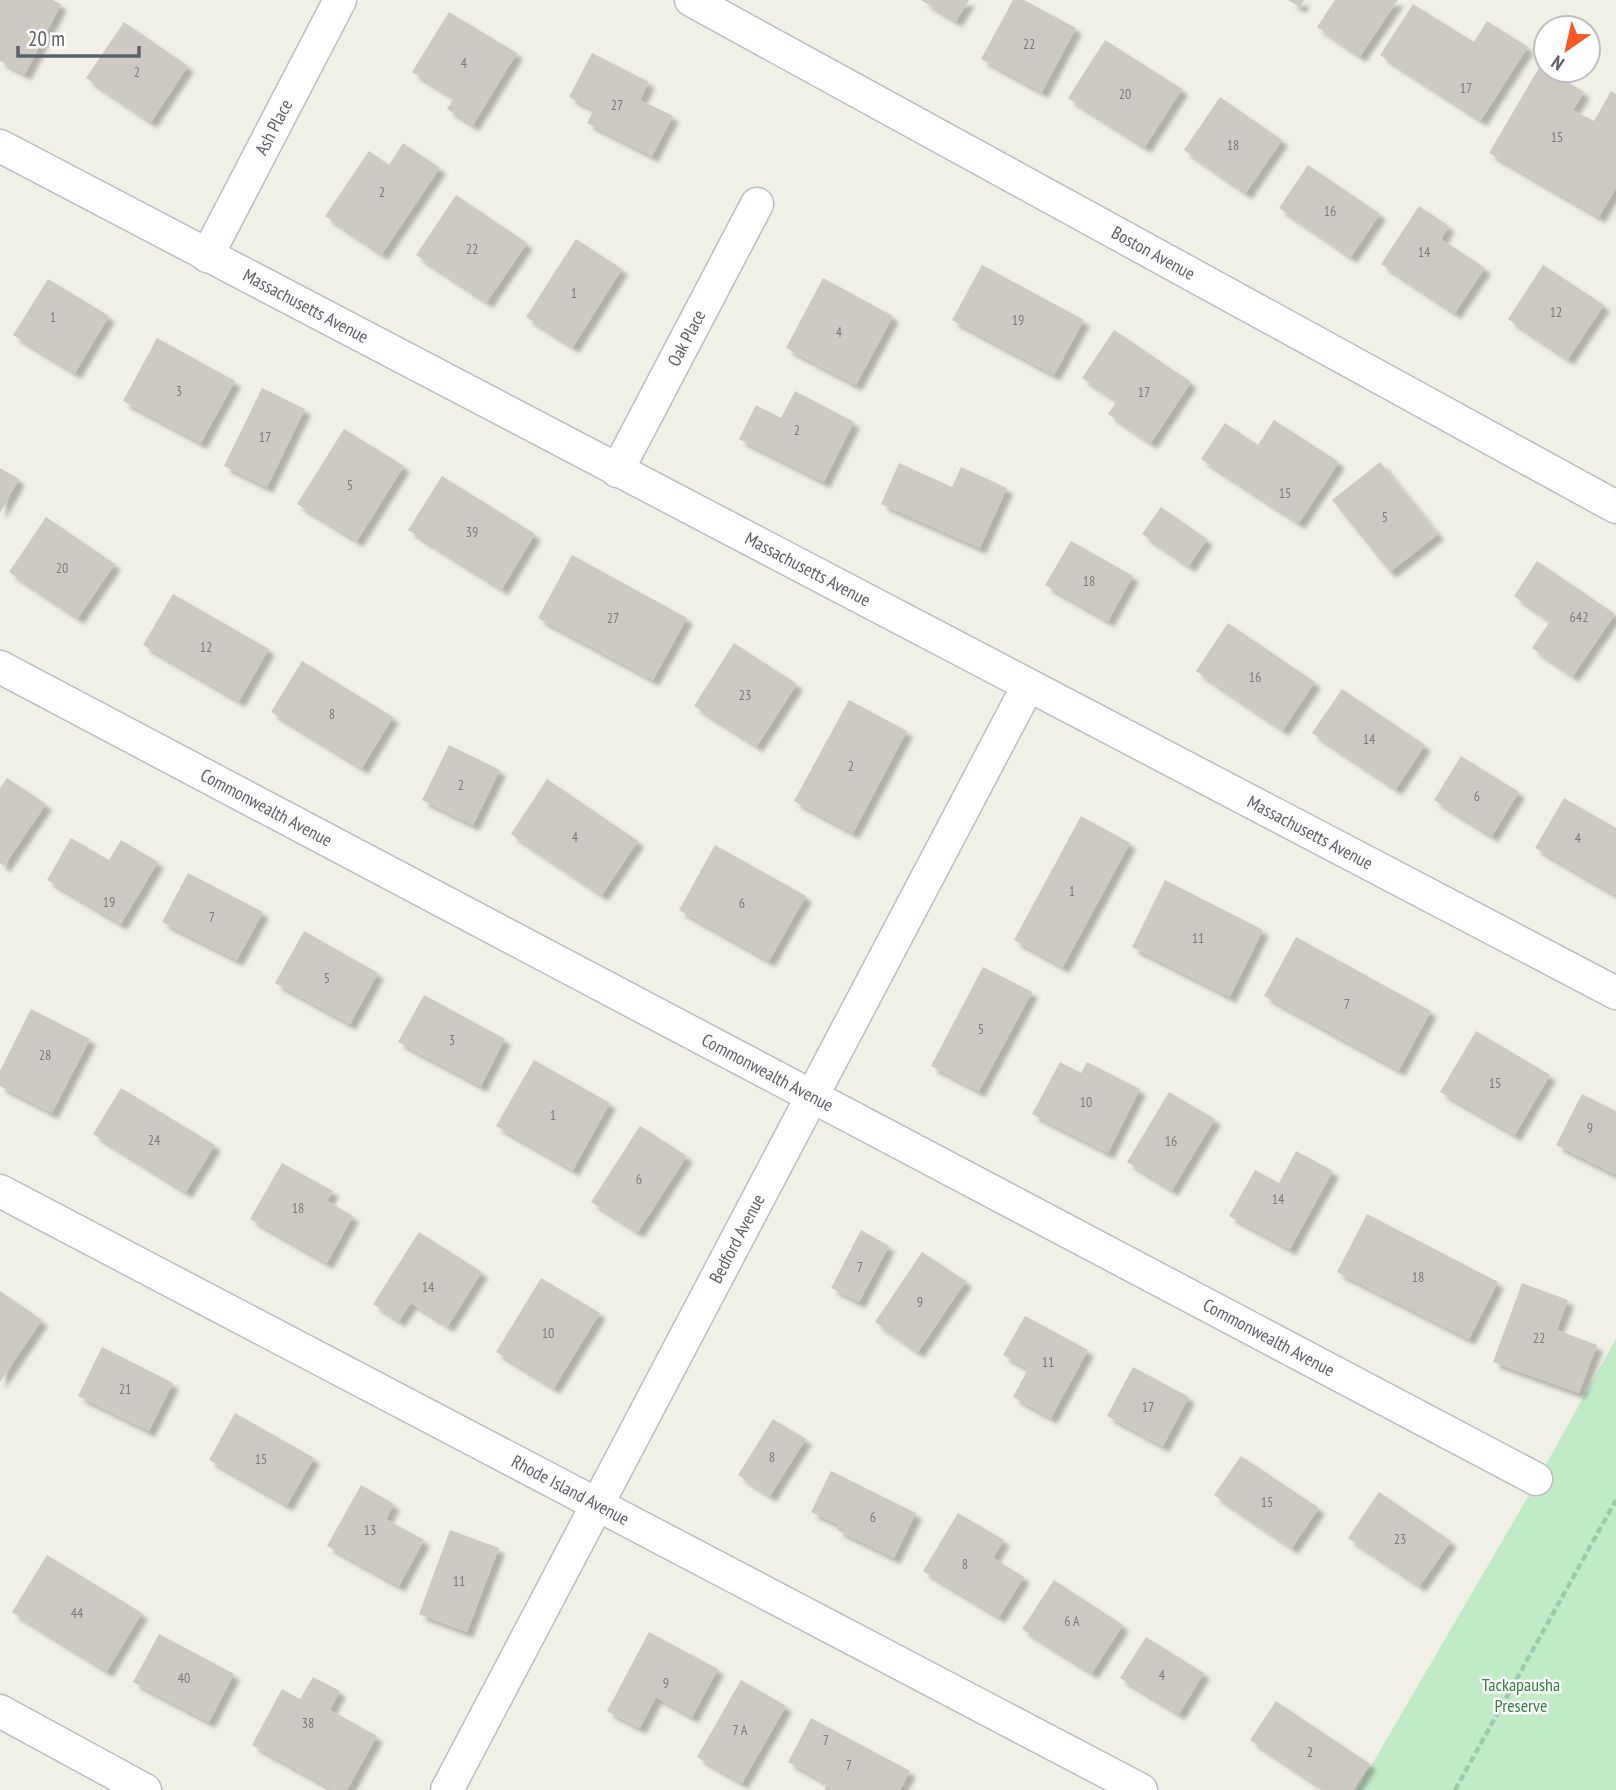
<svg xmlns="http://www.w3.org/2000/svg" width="1616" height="1790" font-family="'PT Sans Narrow',sans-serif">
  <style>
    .green { fill: #c1eac7 }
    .building { fill: #cccac3; filter: url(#shadow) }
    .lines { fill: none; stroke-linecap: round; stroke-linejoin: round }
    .street-casing { stroke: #babdc2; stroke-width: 35 }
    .path { stroke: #99ccaf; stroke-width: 4.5; stroke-dasharray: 7 3.5; stroke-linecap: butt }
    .street { stroke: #fff; stroke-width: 32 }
    .labels { text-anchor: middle; stroke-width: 5; stroke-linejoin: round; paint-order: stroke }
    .number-label { font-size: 14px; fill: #797a7e }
    .street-label { font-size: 18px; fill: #5d6067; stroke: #fff }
    .park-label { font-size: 18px; fill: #2f8540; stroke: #fff }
  </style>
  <defs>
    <filter id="shadow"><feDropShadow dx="6" dy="6" stdDeviation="2" flood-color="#0004"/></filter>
  </defs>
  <rect width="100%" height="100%" fill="#f1f0e6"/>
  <path class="green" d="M1616 1339V1790H1357L1522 1507Z"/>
  <path class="building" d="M0 0H53L61 4 25 74 0 61Z
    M921 0H969L956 21Z
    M1013 0H1024L1076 28 1042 92 981 59Z
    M1288 0H1304L1300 7Z
    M1335 0H1398L1360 56 1317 27Z
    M1413 4 1474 42 1487 21 1528 47 1481 120 1380 55Z
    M449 12 517 53 473 125 447 109 454 98 412 72Z
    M124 22 188 66 151 122 86 78Z
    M1105 40 1182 89 1145 147 1068 98Z
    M592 53 649 82 640 100 673 116 652 156 587 123 594 110 569 97Z
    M1540 66 1584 92 1573 110 1594 121 1611 91 1616 94V188L1599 217 1489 153Z
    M1220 97 1282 140 1246 193 1184 150Z
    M403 143 440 168 382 254 325 216 369 151 389 165Z
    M1308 165 1380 214 1351 257 1279 208Z
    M456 195 527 243 487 302 416 255Z
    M1419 206 1449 226 1441 239 1485 268 1455 313 1381 264Z
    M576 239 622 269 573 347 526 317Z
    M982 265 1084 320 1054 375 952 320Z
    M1543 265 1604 305 1568 359 1508 319Z
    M823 278 893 316 856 385 786 348Z
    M48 279 109 316 75 373 13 335Z
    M1114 330 1191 382 1151 443 1108 414 1117 401 1082 378Z
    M157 338 235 381 201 443 123 401Z
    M262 388 305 409 267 487 224 466Z
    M795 391 854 422 824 482 739 439 756 405 781 418Z
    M1274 420 1339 462 1299 523 1201 459 1225 423 1258 445Z
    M344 429 404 466 357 541 297 504Z
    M1380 462 1438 534 1390 572 1332 500Z
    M899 463 952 487 961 467 1007 488 980 548 881 504Z
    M0 468 19 479 0 513Z
    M442 476 535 534 502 589 408 530Z
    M1161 507 1207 539 1189 566 1142 534Z
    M46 517 115 564 78 618 9 572Z
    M1071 541 1133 576 1108 621 1045 585Z
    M572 555 687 618 653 680 538 618Z
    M1537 561 1615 614 1573 676 1532 648 1550 621 1514 596Z
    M173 594 269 649 239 701 143 645Z
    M1228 623 1315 682 1283 730 1196 671Z
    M734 643 797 684 757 746 694 706Z
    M302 661 393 717 362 768 271 712Z
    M1342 689 1425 745 1396 789 1312 733Z
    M849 700 907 731 853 833 794 801Z
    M449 745 500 770 473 825 422 800Z
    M1461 756 1519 792 1492 836 1434 800Z
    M7 778 46 804 4 866 0 863V788Z
    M547 779 638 841 602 895 511 834Z
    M1564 798 1616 828V895L1535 848Z
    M1081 816 1130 843 1063 967 1014 940Z
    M71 838 109 860 121 840 158 862 121 924 47 880Z
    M715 845 806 896 769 961 679 910Z
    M188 873 263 912 237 960 162 922Z
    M1165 880 1263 930 1230 997 1132 947Z
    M304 931 378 973 350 1024 275 983Z
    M1296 937 1431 1011 1399 1070 1264 996Z
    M983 967 1032 992 979 1091 931 1066Z
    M424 995 505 1039 481 1086 398 1042Z
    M31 1009 90 1039 52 1113 0 1086V1071Z
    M1476 1031 1550 1075 1515 1135 1440 1092Z
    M534 1060 610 1103 573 1170 496 1126Z
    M1060 1062 1081 1073 1087 1062 1140 1089 1108 1153 1032 1114Z
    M121 1088 215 1145 186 1192 93 1134Z
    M1169 1092 1215 1119 1172 1190 1127 1162Z
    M1582 1094 1616 1111V1175L1556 1145Z
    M640 1126 687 1156 638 1232 591 1202Z
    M1296 1151 1333 1171 1290 1249 1229 1216 1255 1170 1279 1183Z
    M282 1163 333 1191 327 1201 353 1216 327 1263 250 1219Z
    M1367 1214 1498 1282 1469 1339 1337 1272Z
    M861 1230 889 1246 859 1302 831 1288Z
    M419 1232 482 1272 448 1326 411 1303 399 1321 373 1304Z
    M922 1252 966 1281 918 1352 875 1322Z
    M541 1278 600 1313 554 1388 496 1352Z
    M1522 1283 1568 1300 1557 1330 1597 1345 1579 1393 1493 1362Z
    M0 1291 42 1320 0 1382Z
    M1025 1316 1088 1350 1051 1418 1013 1397 1028 1369 1003 1355Z
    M102 1347 173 1383 149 1431 78 1396Z
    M1133 1367 1189 1397 1163 1446 1107 1416Z
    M235 1413 314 1458 287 1505 209 1460Z
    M773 1419 806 1439 770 1496 738 1475Z
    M1241 1456 1319 1508 1292 1548 1214 1495Z
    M831 1471 916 1513 894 1558 837 1530 839 1525 811 1512Z
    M361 1485 394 1504 386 1519 424 1540 399 1586 327 1546Z
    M1379 1492 1451 1541 1420 1586 1348 1538Z
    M958 1513 1004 1540 993 1558 1024 1577 999 1617 923 1571Z
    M450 1530 499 1548 467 1632 419 1614Z
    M47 1555 142 1613 107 1671 12 1612Z
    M1054 1580 1123 1625 1092 1673 1022 1629Z
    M649 1632 718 1669 692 1717 656 1697 640 1728 607 1711Z
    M159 1634 234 1674 209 1722 133 1682Z
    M1146 1637 1204 1673 1179 1714 1120 1678Z
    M313 1677 340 1691 330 1710 377 1736 347 1790H334L252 1745 282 1689 300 1699Z
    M741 1680 786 1706 742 1783 697 1757Z
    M1276 1701 1370 1764 1353 1790H1325L1250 1740Z
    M811 1718 910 1771 900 1790H824L827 1783 788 1762Z"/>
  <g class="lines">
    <g class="street-casing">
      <g id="street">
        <path id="s1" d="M691 0 1616 507"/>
        <path id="s2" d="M0 146 1616 993"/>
        <path id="s3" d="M207 256 340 0"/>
        <path id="s4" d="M617 471 757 204"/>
        <path id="s5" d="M0 667 1536 1479"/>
        <path id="s6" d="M0 1191 1141 1790"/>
        <path d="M0 1711 145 1790"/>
        <path id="s7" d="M447 1790 1028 686"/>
      </g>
    </g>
    <path class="path" d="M1455 1790 1616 1500"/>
    <use href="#street" class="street"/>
  </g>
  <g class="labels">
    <g class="number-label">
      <text x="1029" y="49">22</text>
      <text x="464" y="68">4</text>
      <text x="137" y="77">2</text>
      <text x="1466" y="93">17</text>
      <text x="1125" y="99">20</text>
      <text x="617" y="110">27</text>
      <text x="1557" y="142">15</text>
      <text x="1233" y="150">18</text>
      <text x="382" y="197">2</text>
      <text x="1330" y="216">16</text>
      <text x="472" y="254">22</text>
      <text x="1424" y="257">14</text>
      <text x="574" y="298">1</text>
      <text x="1556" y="317">12</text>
      <text x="53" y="322">1</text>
      <text x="1018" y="325">19</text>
      <text x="839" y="337">4</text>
      <text x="179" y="396">3</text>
      <text x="1144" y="397">17</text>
      <text x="797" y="435">2</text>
      <text x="265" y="442">17</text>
      <text x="350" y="490">5</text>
      <text x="1285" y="498">15</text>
      <text x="1385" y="522">5</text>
      <text x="472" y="537">39</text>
      <text x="62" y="573">20</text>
      <text x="1089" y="586">18</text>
      <text x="1579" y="622">642</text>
      <text x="613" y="623">27</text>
      <text x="206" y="652">12</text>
      <text x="1255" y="682">16</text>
      <text x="745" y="700">23</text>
      <text x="332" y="719">8</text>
      <text x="1369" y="744">14</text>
      <text x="851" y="771">2</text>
      <text x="461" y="790">2</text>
      <text x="1477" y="801">6</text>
      <text x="575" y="842">4</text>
      <text x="1578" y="843">4</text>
      <text x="1072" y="896">1</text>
      <text x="109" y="907">19</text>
      <text x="742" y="908">6</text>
      <text x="212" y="922">7</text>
      <text x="1198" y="943">11</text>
      <text x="327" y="983">5</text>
      <text x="1347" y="1009">7</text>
      <text x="981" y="1034">5</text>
      <text x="452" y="1045">3</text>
      <text x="45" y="1060">28</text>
      <text x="1495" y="1088">15</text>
      <text x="1086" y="1107">10</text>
      <text x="553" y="1120">1</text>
      <text x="1590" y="1133">9</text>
      <text x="154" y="1145">24</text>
      <text x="1171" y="1146">16</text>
      <text x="639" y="1184">6</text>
      <text x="1278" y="1204">14</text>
      <text x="298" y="1213">18</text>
      <text x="860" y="1272">7</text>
      <text x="1418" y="1282">18</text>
      <text x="428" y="1292">14</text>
      <text x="920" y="1307">9</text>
      <text x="548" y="1338">10</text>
      <text x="1539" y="1343">22</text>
      <text x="1048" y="1367">11</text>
      <text x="125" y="1394">21</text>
      <text x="1148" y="1412">17</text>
      <text x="772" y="1462">8</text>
      <text x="261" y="1464">15</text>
      <text x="1267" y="1507">15</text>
      <text x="873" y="1522">6</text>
      <text x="370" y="1535">13</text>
      <text x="1400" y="1544">23</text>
      <text x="965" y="1569">8</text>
      <text x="459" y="1586">11</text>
      <text x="77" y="1618">44</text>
      <text x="1072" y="1626">6 A</text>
      <text x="1162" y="1680">4</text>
      <text x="184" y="1683">40</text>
      <text x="666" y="1688">9</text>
      <text x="308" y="1728">38</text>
      <text x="740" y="1735">7 A</text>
      <text x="826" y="1745">7</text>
      <text x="1310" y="1757">2</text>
      <text x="849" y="1770">7</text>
    </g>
    <g class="street-label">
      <text dy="6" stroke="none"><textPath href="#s3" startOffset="145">Ash Place</textPath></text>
      <text dy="6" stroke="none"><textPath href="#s1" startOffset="527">Boston Avenue</textPath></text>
      <text dy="6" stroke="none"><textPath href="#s2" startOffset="345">Massachusetts Avenue</textPath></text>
      <text dy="6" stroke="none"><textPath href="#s4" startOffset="150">Oak Place</textPath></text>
      <text dy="6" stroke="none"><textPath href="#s2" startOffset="912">Massachusetts Avenue</textPath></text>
      <text dy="6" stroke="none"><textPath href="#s5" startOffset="301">Commonwealth Avenue</textPath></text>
      <text dy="6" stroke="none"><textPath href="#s2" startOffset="1479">Massachusetts Avenue</textPath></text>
      <text dy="6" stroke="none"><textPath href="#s5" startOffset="868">Commonwealth Avenue</textPath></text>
      <text dy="6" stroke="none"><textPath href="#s7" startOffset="623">Bedford Avenue</textPath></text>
      <text dy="6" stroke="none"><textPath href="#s5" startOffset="1435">Commonwealth Avenue</textPath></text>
      <text dy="6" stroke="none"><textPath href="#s6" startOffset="644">Rhode Island Avenue</textPath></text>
    </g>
    <g class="park-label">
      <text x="1521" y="1691">Tackapausha<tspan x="1521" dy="21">Preserve</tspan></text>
    </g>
  </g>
  <g transform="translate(1567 49) rotate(214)"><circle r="33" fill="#ffffff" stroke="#bebfc2" stroke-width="2"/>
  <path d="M0-5L12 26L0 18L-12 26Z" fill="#f65827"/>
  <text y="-10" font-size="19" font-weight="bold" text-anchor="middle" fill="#5d6067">N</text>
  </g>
  <path d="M18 46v10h121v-10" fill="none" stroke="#5d6067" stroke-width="3.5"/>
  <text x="28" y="46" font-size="21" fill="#5d6067" stroke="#ffffff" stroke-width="5" paint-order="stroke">20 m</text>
</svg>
